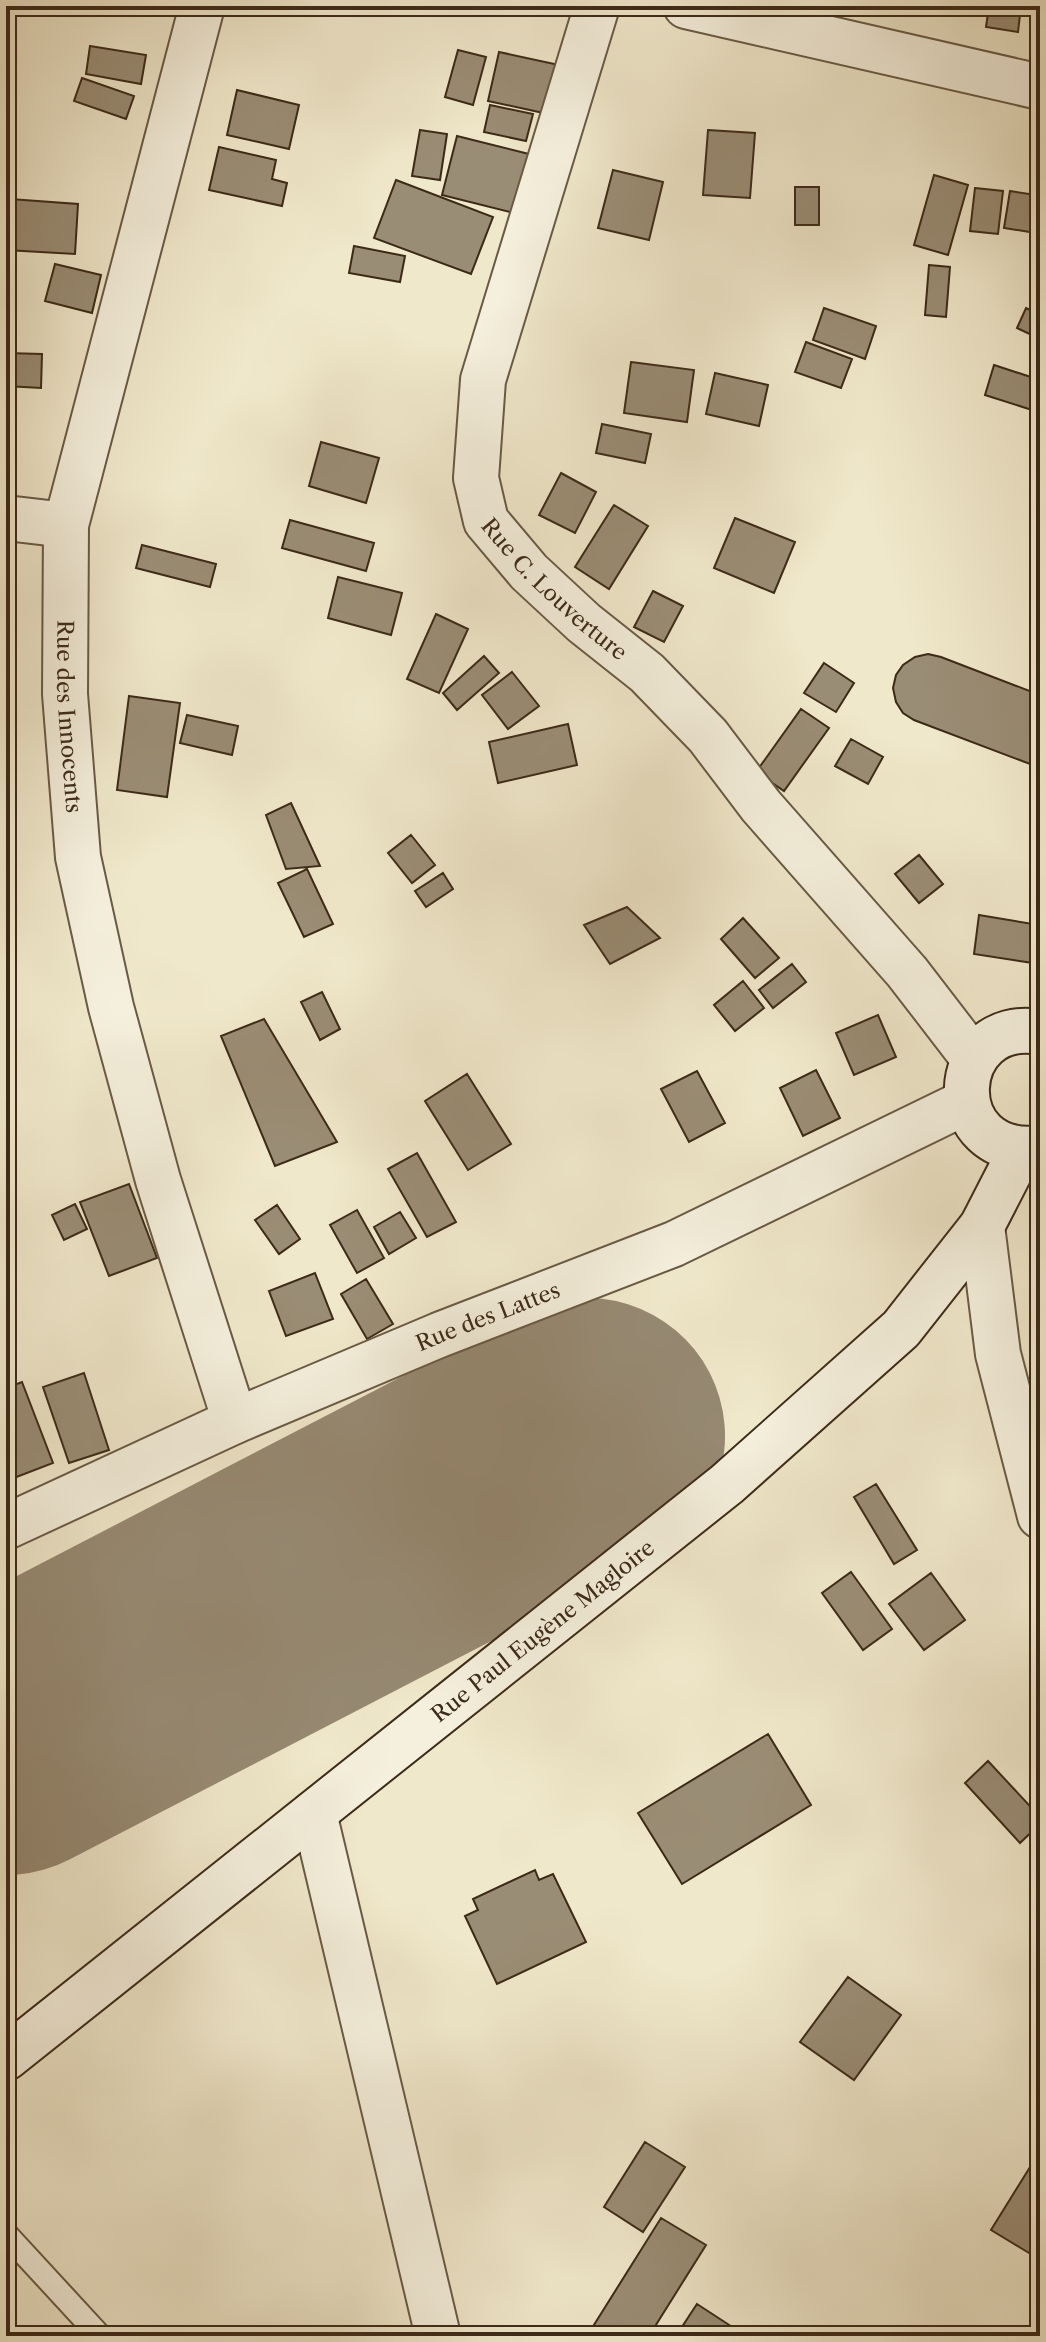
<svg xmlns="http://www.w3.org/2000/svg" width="1046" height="2342" font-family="'Libre Caslon Text',serif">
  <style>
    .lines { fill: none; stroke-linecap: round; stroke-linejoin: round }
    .runway { stroke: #968972; stroke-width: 276 }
    .building { fill: #9a8d75; stroke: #3c2a18; stroke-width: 2 }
    .lane-casing { stroke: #695a45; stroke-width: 26 }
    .street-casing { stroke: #695a45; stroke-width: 48 }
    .secondary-casing { stroke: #3c2a18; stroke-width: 48 }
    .lane { stroke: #f5f0dd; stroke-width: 22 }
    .street { stroke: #f5f0dd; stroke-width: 44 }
    .secondary { stroke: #f5f0dd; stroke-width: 44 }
    .labels { text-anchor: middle; stroke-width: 6; stroke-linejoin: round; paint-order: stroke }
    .street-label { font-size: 22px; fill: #3c2a18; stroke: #f5f0dd }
  </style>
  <rect width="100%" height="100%" fill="#f0e8cb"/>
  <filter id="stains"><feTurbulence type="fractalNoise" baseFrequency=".0025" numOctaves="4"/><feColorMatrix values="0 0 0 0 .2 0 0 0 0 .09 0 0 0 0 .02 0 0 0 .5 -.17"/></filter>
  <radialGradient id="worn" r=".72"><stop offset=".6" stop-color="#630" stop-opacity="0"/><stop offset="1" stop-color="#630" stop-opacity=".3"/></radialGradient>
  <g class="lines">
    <path class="runway" d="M6 1737 587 1436"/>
  </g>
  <path class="building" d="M989 6H1021L1018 32 986 27Z
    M6 39 14 41 6 69Z
    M90 46 146 55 141 84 86 74Z
    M458 50 486 57 473 105 445 97Z
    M499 52 559 65 548 114 488 101Z
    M82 78 134 96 126 119 74 101Z
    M237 90 299 105 289 149 227 135Z
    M490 105 533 114 526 141 484 132Z
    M420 130 447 134 440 180 412 176Z
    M708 130 755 133 750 198 703 195Z
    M457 136 533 155 518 214 442 195Z
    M219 147 276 160 272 179 287 183 282 206 209 190Z
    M613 170 663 182 649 240 598 228Z
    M934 175 968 185 948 255 914 245Z
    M396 180 493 217 471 274 374 238Z
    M795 187H819V225H795Z
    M975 188 1003 191 998 234 970 231Z
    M1010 191 1036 195 1030 232 1004 228Z
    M10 199 78 204 75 254 6 250Z
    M354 246 405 256 400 282 349 273Z
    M55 264 101 275 92 313 45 301Z
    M929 265 950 267 946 317 925 315Z
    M824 308 876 326 865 359 813 340Z
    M1026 308 1040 315V339L1017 328Z
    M806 342 852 359 841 388 795 372Z
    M6 353 42 354 41 388 6 386Z
    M631 362 694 370 687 422 624 413Z
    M994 365 1040 380V395L1035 411 985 395Z
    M715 373 768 385 759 426 706 414Z
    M602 424 651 434 645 463 596 453Z
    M321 442 379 458 366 503 309 486Z
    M561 473 596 492 575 533 539 515Z
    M614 505 648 526 609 589 575 567Z
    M735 518 795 542 774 593 714 568Z
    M290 520 374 543 366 571 282 548Z
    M142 545 216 564 210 587 136 568Z
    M338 577 402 593 391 635 328 618Z
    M653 591 683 606 664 642 634 627Z
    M436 614 468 629 439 693 407 679Z
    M928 654 941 657 1040 695V738L1030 764 914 720 903 713 896 702 893 688 896 675 903 665 915 657Z
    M484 656 499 673 457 710 443 693Z
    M824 663 854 683 836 712 804 693Z
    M512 672 539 706 508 729 482 695Z
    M129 696 180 703 167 797 117 790Z
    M801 709 829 728 784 791 756 772Z
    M187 715 238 726 232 755 180 743Z
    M568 724 577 765 498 783 489 742Z
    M851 739 883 757 868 784 835 766Z
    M291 803 320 866 286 869 266 815Z
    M411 835 435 865 412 883 388 853Z
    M919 855 943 884 919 903 895 874Z
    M307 869 333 924 304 937 278 883Z
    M443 873 453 889 426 907 415 891Z
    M627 907 660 938 610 964 584 925Z
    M979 915 1039 925 1033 963 974 954Z
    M743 918 779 958 755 978 721 939Z
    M792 964 806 982 773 1008 759 990Z
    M743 981 764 1008 735 1031 714 1005Z
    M322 992 340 1029 320 1040 301 1002Z
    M878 1015 896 1057 854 1075 836 1033Z
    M264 1019 337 1142 275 1166 221 1036Z
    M816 1070 840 1118 803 1136 780 1088Z
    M697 1071 725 1123 689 1142 661 1089Z
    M467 1074 511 1144 468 1170 425 1101Z
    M417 1153 456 1222 427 1237 388 1169Z
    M129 1184 157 1258 109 1276 80 1202Z
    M75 1204 87 1229 64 1240 52 1215Z
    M277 1205 300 1239 279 1254 255 1220Z
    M357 1210 384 1258 357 1273 330 1225Z
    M400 1212 416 1238 389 1254 374 1227Z
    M315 1273 333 1319 286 1336 269 1291Z
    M366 1279 393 1324 367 1339 341 1294Z
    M84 1373 109 1450 69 1463 43 1387Z
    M22 1382 53 1463 6 1481V1388Z
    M876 1484 917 1550 894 1564 854 1497Z
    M851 1572 892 1629 863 1650 822 1593Z
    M931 1573 965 1620 924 1650 889 1604Z
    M768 1734 811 1805 682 1884 638 1813Z
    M988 1761 1040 1817V1824L1020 1843 965 1783Z
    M535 1870 539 1880 553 1874 586 1942 497 1984 465 1916 478 1910 473 1899Z
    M848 1977 901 2015 854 2080 800 2042Z
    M645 2142 685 2167 643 2232 604 2207Z
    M1040 2151V2235L1029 2253 991 2230Z
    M661 2218 706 2245 649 2336H587Z
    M697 2304 746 2336H676Z"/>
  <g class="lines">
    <g class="lane-casing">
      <path id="lane" d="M6 2234 100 2336"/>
    </g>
    <g class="street-casing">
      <g id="street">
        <path id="s1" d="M202 6 66 525 65 694 78 857 111 1007 158 1180 235 1421"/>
        <path id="s2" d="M597 6 483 380 476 478 486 521 529 572 584 623 647 673 708 736 761 806 907 972 974 1059"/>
        <path d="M686 6 1040 87"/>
        <path d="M6 518 66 525"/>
        <path d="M982 1226 998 1354 1040 1516"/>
        <path id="s3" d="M6 1527 235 1421 439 1335 674 1244 966 1102"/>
        <path d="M314 1813 438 2336"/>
      </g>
    </g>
    <g class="secondary-casing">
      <g id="secondary">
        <path d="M1040 1032C946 1016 939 1160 1040 1148"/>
        <path id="s4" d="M6 2058 727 1484 901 1329 982 1226 1021 1150"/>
      </g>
    </g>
    <use href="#lane" class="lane"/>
    <use href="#street" class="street"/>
    <use href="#secondary" class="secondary"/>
  </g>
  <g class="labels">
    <g class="street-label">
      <text dy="8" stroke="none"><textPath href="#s2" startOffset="630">Rue C. Louverture</textPath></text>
      <text dy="8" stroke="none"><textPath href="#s1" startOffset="728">Rue des Innocents</textPath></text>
      <text dy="8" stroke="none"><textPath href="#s3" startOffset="526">Rue des Lattes</textPath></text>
      <text dy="8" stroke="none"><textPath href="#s4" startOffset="686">Rue Paul Eugène Magloire</textPath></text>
    </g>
  </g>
  <rect width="1046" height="2342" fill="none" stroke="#f0e8cb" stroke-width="32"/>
  <rect x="8" y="8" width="1030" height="2326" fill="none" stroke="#3c2a18" stroke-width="4"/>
  <rect x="16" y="16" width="1014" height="2310" fill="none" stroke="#3c2a18" stroke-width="2"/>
  <rect width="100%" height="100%" filter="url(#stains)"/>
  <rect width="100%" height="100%" fill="url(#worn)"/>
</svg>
